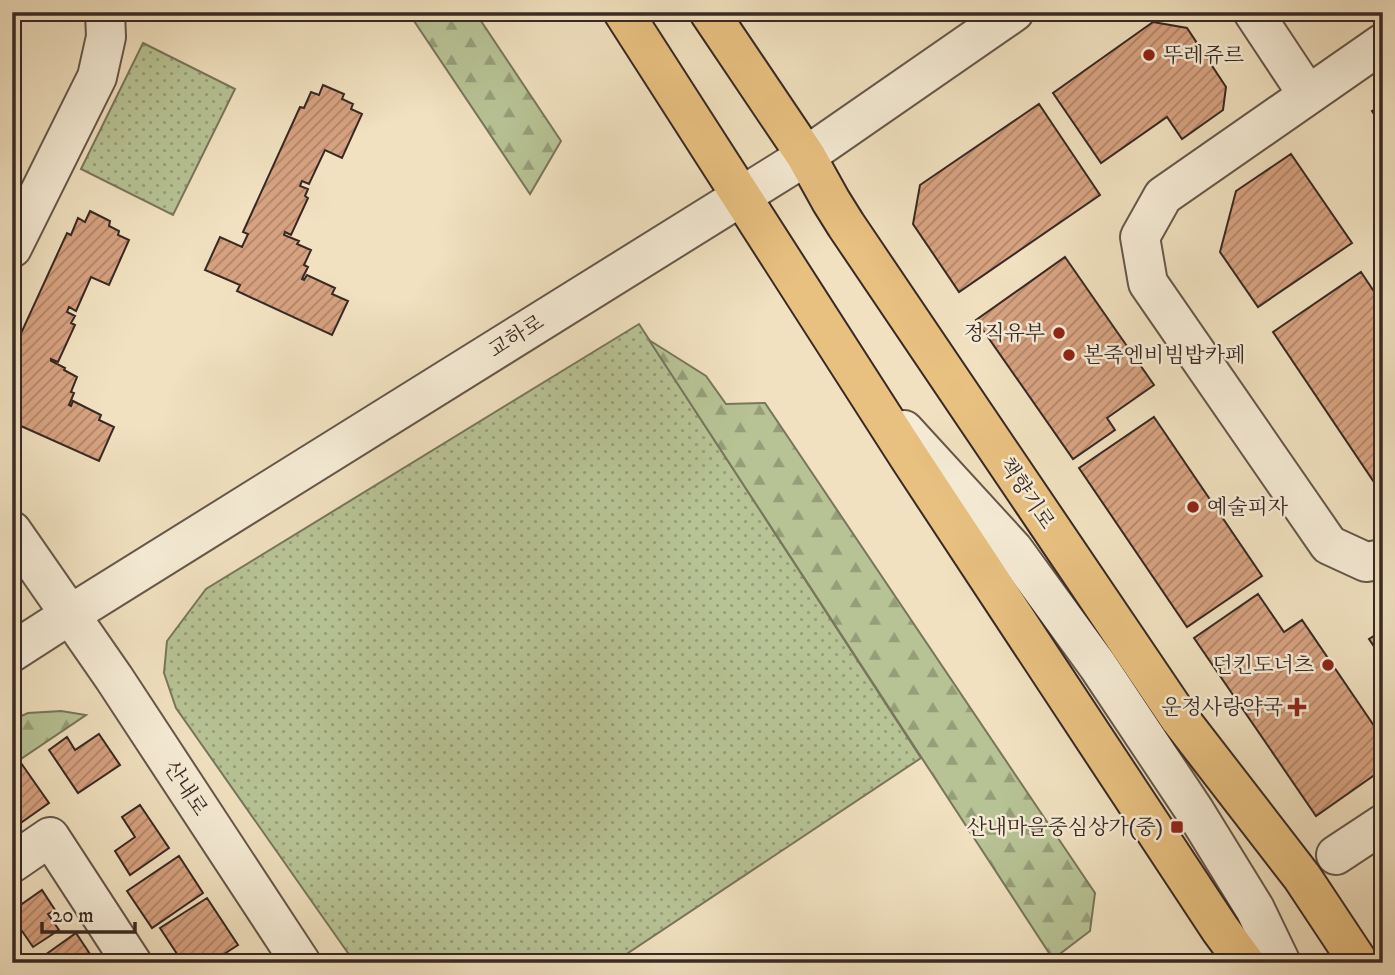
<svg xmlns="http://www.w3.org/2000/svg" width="1395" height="975" font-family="'IM FELL DW Pica','Noto Serif KR',serif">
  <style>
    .grass { fill: url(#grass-dots); stroke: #78765c; stroke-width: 2 }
    .forest { fill: url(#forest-firs); stroke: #78765c; stroke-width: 2 }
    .building { fill: url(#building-hatch); stroke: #382924; stroke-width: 2 }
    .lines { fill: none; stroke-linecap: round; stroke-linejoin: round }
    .minor-casing { stroke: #66574b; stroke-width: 42 }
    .major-casing { stroke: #382924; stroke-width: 42 }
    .minor { stroke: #f6ecd6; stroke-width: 38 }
    .major { stroke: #e8c080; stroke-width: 38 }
    .poi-dot { fill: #8f2418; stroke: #f6ecd6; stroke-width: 2.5 }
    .labels { text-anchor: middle; stroke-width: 5; stroke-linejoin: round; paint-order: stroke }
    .poi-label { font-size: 21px; fill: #382924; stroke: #f6ecd6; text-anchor: end }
    .street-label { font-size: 21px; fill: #382924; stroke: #f6ecd6 }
  </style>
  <defs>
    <pattern id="grass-dots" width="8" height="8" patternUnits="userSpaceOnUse" patternTransform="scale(1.75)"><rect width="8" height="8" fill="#b7c395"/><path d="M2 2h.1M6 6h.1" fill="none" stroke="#969e79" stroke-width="1.8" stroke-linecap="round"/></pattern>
    <pattern id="forest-firs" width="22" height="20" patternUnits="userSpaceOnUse" patternTransform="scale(1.75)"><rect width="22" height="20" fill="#b7c395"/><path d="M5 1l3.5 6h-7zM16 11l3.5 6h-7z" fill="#969e79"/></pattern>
    <pattern id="building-hatch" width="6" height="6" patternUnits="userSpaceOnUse" patternTransform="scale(1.75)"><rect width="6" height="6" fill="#d7a280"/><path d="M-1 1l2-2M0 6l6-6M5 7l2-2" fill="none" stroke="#af8469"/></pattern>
  </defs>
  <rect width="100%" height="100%" fill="#f1e1c0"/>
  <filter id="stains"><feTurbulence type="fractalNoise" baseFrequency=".00286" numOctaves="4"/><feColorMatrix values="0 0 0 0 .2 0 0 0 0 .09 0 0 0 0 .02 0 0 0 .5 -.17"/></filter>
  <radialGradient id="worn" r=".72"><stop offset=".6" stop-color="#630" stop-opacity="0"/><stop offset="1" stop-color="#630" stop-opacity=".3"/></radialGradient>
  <path class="grass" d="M143 43 235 89 173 215 81 169Z
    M639 324 921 758 613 963H355L176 708 164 673 167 641 206 589Z"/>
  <path class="forest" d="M408 12H475L561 141 530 194Z
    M649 340 706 376 726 404 765 403 1095 893 1090 931 1053 959Z
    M61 711 86 715 12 765V720L28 713Z"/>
  <path class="building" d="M1304 12H1346L1333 21 1309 20Z
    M1153 22 1187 28 1226 87 1223 110 1182 139 1167 117 1101 163 1053 93Z
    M323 85 344 94 342 99 353 104 351 109 362 114 342 158 325 150 309 184 302 181 300 186 308 189 305 196 308 198 291 235 285 232 284 235 299 241 297 244 311 250 304 265 308 267 302 279 304 280 307 275 335 288 332 294 348 301 332 335 237 291 240 285 205 270 220 237 242 247 248 234 243 232 300 107 304 108 311 92 319 95Z
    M1039 104 1100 195 959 292 913 224 920 185Z
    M1383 104V128L1372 111Z
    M1291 154 1352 243 1258 307 1220 252 1236 191Z
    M90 211 110 221 109 226 119 231 118 235 129 240 109 285 91 277 76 311 69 307 67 312 75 316 71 323 75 325 58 362 51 359V361L65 368 64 370 77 377 71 392 74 393 69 405 71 406 73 401 101 415 99 420 114 427 99 461 12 422V366L15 361 12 360V353L67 233 71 235 78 218 85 222Z
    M1065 257 1154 385 1107 418 1115 430 1073 459 976 320Z
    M1361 272 1383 305V489L1378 488 1273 332Z
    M1154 417 1262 576 1187 627 1079 468Z
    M1258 594 1284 632 1302 620 1383 739V769L1316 816 1194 638Z
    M1383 630V660L1369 639Z
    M99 734 120 765 78 793 49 750 67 737 75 750Z
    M21 763 49 803 12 829V769Z
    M140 805 169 848 130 875 115 851 135 837 122 817Z
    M179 856 203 893 152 928 127 891Z
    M42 890 55 910 48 914 59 930 33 947 22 931 14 936 12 934V911Z
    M207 898 238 945 210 963H183L160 928Z
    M76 933 96 963H40L38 960Z"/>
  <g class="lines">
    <g class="minor-casing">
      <path id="minor" d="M1253 12 1308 95
        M1383 43 1163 196 1140 237 1148 283 1329 545 1366 562 1383 559
        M12 248 97 77 106 37 105 12
        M904 430 1013 549 1098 666 1194 810 1255 909 1281 963
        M12 531 114 678 301 963
        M12 652 71 614 806 156 1014 12
        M1336 855 1383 824
        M12 863 50 837 132 963"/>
    </g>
    <g class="major-casing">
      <path id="major" d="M623 12 910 459 1220 929 1245 963
        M709 12 806 156 831 201 846 225 1180 719 1302 877 1359 963"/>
    </g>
    <use href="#minor" class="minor"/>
    <use href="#major" class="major"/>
  </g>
  <g class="poi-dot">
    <circle cx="1149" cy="55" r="7"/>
    <circle cx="1059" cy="333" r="7"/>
    <circle cx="1069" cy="355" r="7"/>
    <circle cx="1193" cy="507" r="7"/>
    <circle cx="1328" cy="665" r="7"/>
    <path d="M1293.5 696.5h7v7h7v7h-7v7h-7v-7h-7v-7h7z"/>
    <rect x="1170" y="820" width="14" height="14" rx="3.5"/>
  </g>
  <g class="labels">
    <g class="poi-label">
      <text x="1163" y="62" text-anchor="start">뚜레쥬르</text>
      <text x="1045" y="340">정직유부</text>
      <text x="1083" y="362" text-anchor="start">본죽엔비빔밥카페</text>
      <text x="1207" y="514" text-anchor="start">예술피자</text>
      <text x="1314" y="672">던킨도너츠</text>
      <text x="1283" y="714">운정사랑약국</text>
      <text x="1163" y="834">산내마을중심상가(중)</text>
    </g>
    <g class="street-label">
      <text transform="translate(516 336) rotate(-32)" y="7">교하로</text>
      <text transform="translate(1027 493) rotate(56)" y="7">책향기로</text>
      <text transform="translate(186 788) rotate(57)" y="7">산내로</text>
    </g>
  </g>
  <rect width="1395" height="975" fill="none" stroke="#f1e1c0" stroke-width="42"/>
  <rect x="14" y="14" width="1367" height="947" fill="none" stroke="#382924" stroke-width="3.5"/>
  <rect x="21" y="21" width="1353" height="933" fill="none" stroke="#382924" stroke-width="2"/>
  <path d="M42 922v10h93v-10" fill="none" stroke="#382924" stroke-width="3.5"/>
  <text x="52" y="922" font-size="21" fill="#382924" stroke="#f6ecd6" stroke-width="5" paint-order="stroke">20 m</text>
  <rect width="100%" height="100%" filter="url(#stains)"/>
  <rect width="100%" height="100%" fill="url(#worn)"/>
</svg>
